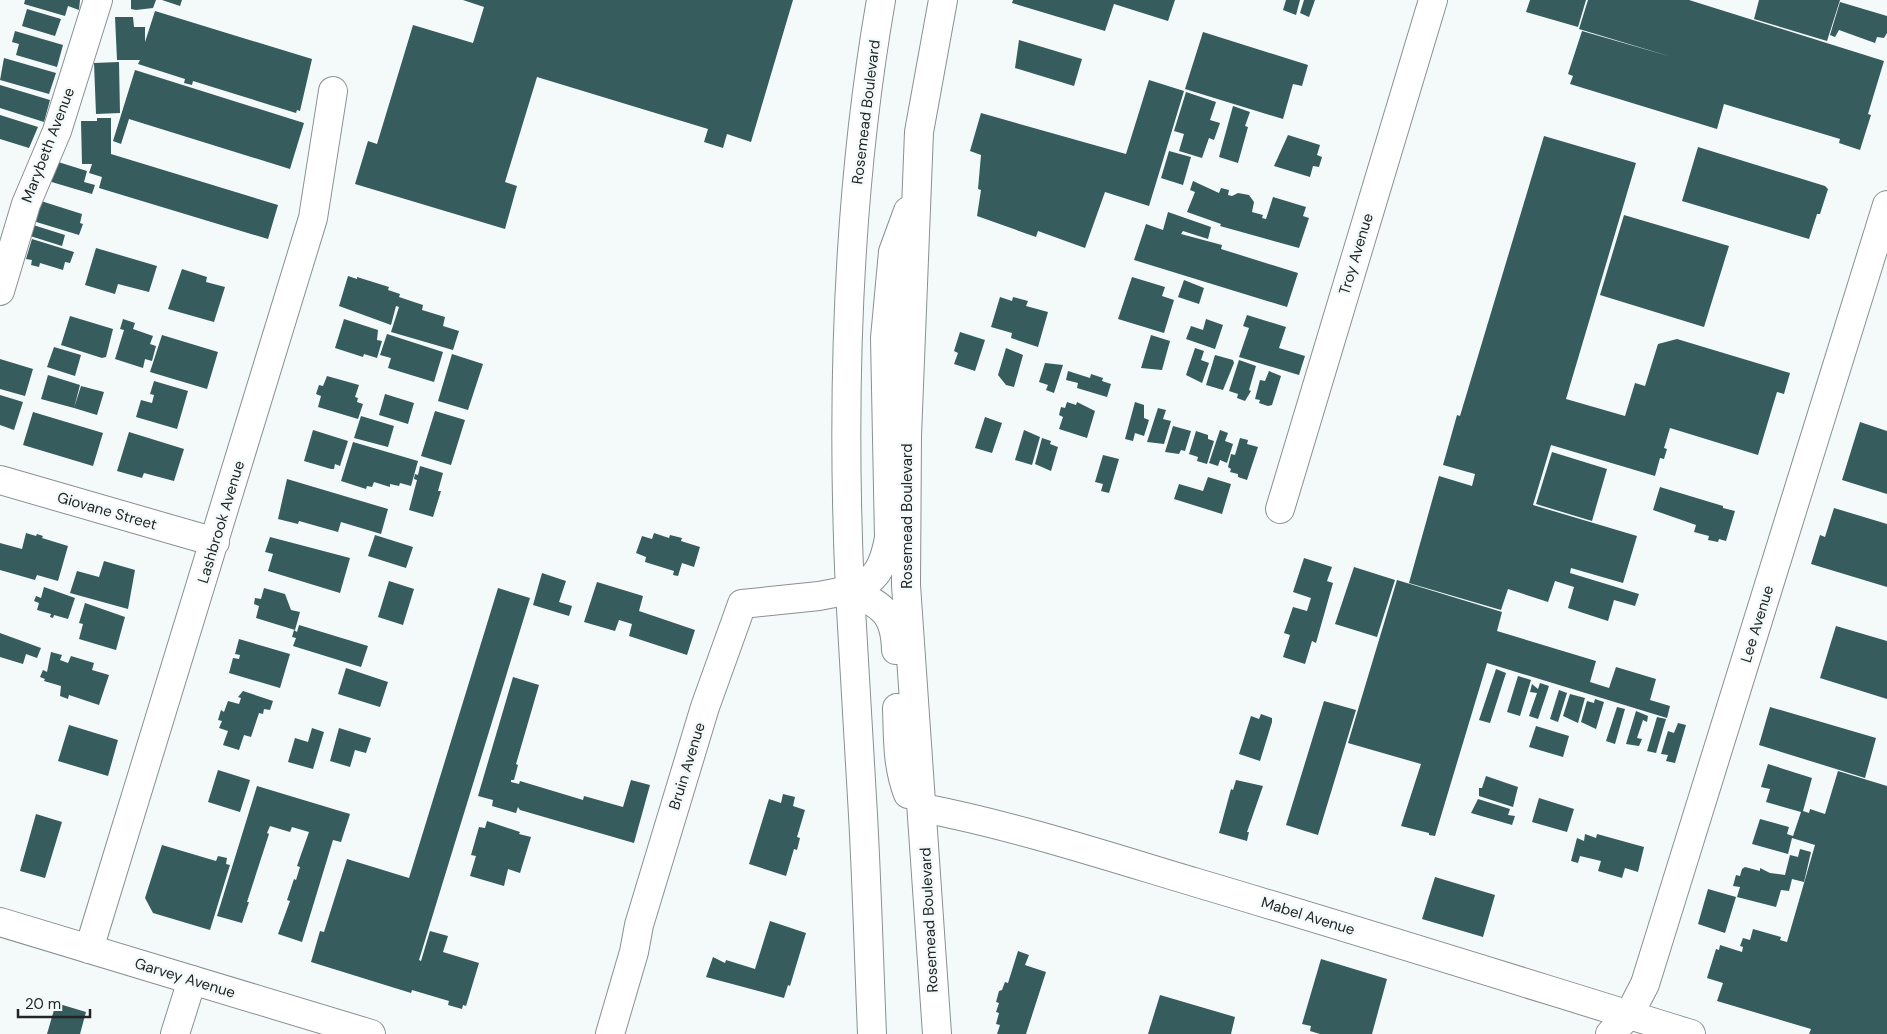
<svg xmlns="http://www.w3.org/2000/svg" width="1887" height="1034" font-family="'DM Sans',sans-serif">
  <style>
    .building { fill: #365c5e }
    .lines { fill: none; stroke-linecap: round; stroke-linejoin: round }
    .minor-casing { stroke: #8a9090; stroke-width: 30 }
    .major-casing { stroke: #8a9090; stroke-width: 30 }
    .minor { stroke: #fff; stroke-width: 28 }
    .major { stroke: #fff; stroke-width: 28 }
    .labels { text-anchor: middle; stroke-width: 5; stroke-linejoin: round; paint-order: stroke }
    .street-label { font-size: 15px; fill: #232525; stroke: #f4fafa }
  </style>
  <rect width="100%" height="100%" fill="#f4fafa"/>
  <path class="building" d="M25 0H80L79 10 68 6 65 16 24 4Z
    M131 0H156L153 8 136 10 131 9Z
    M162 0H182L180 6Z
    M463 0H793L751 142 727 134 723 148 704 142 708 129 537 77 505 182 517 186 505 229 355 184 368 141 377 144 413 25 473 43 484 7Z
    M1013 0H1175L1168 21 1114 4 1105 31 1012 3Z
    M1286 0H1300L1296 15 1283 10Z
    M1304 0H1315L1309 17 1300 13Z
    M1530 0H1586L1578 27 1526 12Z
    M1588 0H1689L1884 61 1868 114 1871 115 1860 150 1839 143 1840 139 1724 104 1717 129 1570 84 1573 76 1568 74 1582 31 1672 57 1579 29Z
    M1759 0H1840L1827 41 1754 19Z
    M1840 2 1887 16V33L1884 38 1877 37 1875 43 1839 30 1835 37 1830 35Z
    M27 9 61 19 55 36 22 26Z
    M155 11 312 59 300 111 297 110 296 113 193 81 192 85 184 83 185 79 138 64 140 60H117L115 17H133L134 27H145V42Z
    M15 31 63 45 57 67 16 55 19 44 12 42Z
    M1203 32 1308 65 1302 86 1293 84 1283 119 1185 89Z
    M1019 40 1082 59 1074 86 1015 68Z
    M4 58 56 73 49 94 0 80Z
    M119 62 120 113 96 114 94 63Z
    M135 70 304 123 290 169 129 119 121 144 113 141Z
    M1149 80 1184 91 1149 206 1105 192 1085 248 1038 231 1036 237 977 216 981 190 978 189 981 155 970 151 981 113 1126 154Z
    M0 85 50 100 44 122 0 108Z
    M1186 92 1216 102 1210 120 1220 123 1214 140 1209 138 1202 158 1179 151 1184 134 1174 131Z
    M1233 106 1250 112 1245 126 1248 127 1238 163 1219 157Z
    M0 115 38 127 29 148 0 139Z
    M97 118H111V154L278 205 268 239 99 188 102 177 89 173 92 164H82L81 121H97Z
    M1288 135 1320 145 1317 155 1322 157 1319 167 1313 166 1310 177 1274 166Z
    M1544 136 1636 163 1566 399 1625 416 1635 383 1645 386 1658 344 1677 339 1790 373 1784 394 1777 392 1758 455 1670 428 1664 448 1667 449 1664 459 1660 458 1655 476 1551 445 1533 505 1637 536 1623 583 1571 568 1570 573 1639 594 1635 606 1614 600 1608 621 1568 608 1574 587 1555 581 1548 602 1508 589 1501 610 1409 583 1439 476 1472 486 1475 474 1443 465 1457 415 1460 416Z
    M1698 147 1825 186 1828 189 1820 214H1817L1809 239 1682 201Z
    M1169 151 1191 157 1183 185 1161 178Z
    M55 161 87 171 84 182 95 185 92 194 45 180Z
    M1193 181 1219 193 1221 188 1229 190 1228 195 1232 196 1238 193 1249 195 1254 202 1252 212 1263 215 1262 218 1266 219 1273 197 1306 207 1303 216 1309 218 1299 248 1220 226 1221 224 1187 212 1195 192 1190 190Z
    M41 201 82 214 80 223 83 224 79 235 33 221Z
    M1168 212 1211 227 1208 239 1183 231 1181 234 1222 245 1221 249 1298 273 1287 307 1134 260 1146 224 1163 230Z
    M1624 215 1729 246 1704 327 1600 295Z
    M30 224 65 235 62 246 27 235Z
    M32 239 74 252 70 263 65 262 63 270 40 263 39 267 31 265 32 260 26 259Z
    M96 248 157 266 149 292 118 284 115 294 85 285Z
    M182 269 207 277 206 282 225 287 214 322 168 309Z
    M348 276 357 279V277L389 287 388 290 400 294 399 297 423 305 422 310 445 317 443 326 459 331 453 350 391 332 399 307 396 306 391 325 339 306Z
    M1132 277 1165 287 1162 296 1174 300 1164 333 1118 319Z
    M1184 280 1204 288 1199 304 1178 297Z
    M1000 297 1012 301 1013 297 1028 301 1026 306 1048 312 1038 347 1011 338 1012 333 991 327Z
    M1247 315 1286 327 1279 348 1305 356 1299 375 1239 357 1249 328 1243 326Z
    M70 316 113 329 106 357 102 358 61 345Z
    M123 319 135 323 133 329 153 336 150 344 156 346 152 361 145 359 143 368 115 359 124 330 120 329Z
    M344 319 378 330 377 340 382 341 377 358 364 354 363 357 335 348Z
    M1206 319 1223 325 1215 349 1186 339 1191 326 1203 330Z
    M960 332 985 340 975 371 954 364 958 353 954 351Z
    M387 334 443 352 434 382 388 368 391 358 380 355Z
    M162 335 218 352 207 389 150 372Z
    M1151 335 1170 341 1162 370 1141 368Z
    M54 347 81 355 75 376 47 367Z
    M1006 348 1023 355 1014 387 1006 385 998 375Z
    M1195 348 1204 351 1201 360 1209 363 1202 383 1186 375Z
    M452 354 483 364 468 410 438 401Z
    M1215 355 1233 360 1234 363 1223 390 1206 385Z
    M0 359 33 369 25 396 0 389Z
    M1239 360 1256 366 1249 390 1251 391 1245 401 1237 398 1238 394 1229 391Z
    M1045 363 1063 365 1054 393 1046 390 1048 385 1039 382Z
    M1068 371 1090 378 1091 374 1103 378 1102 381 1111 384 1107 397 1077 388 1078 383 1066 380Z
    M1269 371 1281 376 1272 405 1268 406 1259 403 1260 400 1255 399 1260 380 1265 381Z
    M48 375 80 385 74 408 41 399Z
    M327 376 359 385 355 397 358 398 357 402 363 404 358 419 318 407 321 396 316 394 319 385 323 386Z
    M154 381 188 391 177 429 136 417 141 400 152 403 154 395 150 394Z
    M81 386 104 392 97 415 74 408Z
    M385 394 414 403 408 424 379 415Z
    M0 395 23 402 14 430 0 425Z
    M1067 402 1076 405 1077 402 1095 411 1087 438 1059 429 1063 417 1059 415 1061 407 1065 408Z
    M1135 402 1144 405V418L1149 420 1144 436 1135 433 1133 441 1125 439Z
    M1158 408 1166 410 1163 419 1171 421 1164 444 1147 442Z
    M435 411 465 420 451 465 421 456Z
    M33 412 103 433 93 466 23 445Z
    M361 416 394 426 388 447 354 438Z
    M985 417 1002 423 992 453 975 448Z
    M1860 422 1887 431V494L1842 480Z
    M1173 426 1191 431 1185 451 1181 450 1179 454 1165 452Z
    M313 430 348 441 340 466 335 464 334 469H331L304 461Z
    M1024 430 1040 437 1032 465 1015 460Z
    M1220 430 1228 433 1225 441 1233 444 1227 463 1220 460 1218 466 1209 463Z
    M1196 431 1208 435V439L1214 441 1207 464 1197 461 1198 457 1189 454Z
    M129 432 184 449 174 481 144 473 142 478 117 471Z
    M1042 438 1051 441 1050 444 1058 447 1051 471 1035 464Z
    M1240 438 1248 440 1247 444 1258 447 1247 480 1238 477V474L1230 472 1231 469 1228 467 1231 454 1235 455Z
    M353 442 418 461 411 486 400 483 399 486 390 484V487L374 482 372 487 367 486 366 489 341 481Z
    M1552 452 1607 469 1592 521 1536 504Z
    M1103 455 1119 459 1109 493 1101 491 1103 484 1095 482Z
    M420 466 443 473 438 491H441L433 517 409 510 417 480 414 479 415 474 418 475Z
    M1208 477 1231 484 1222 514 1174 499 1179 484 1203 491Z
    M287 479 388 509 381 534 341 522 338 532 299 521 298 524 278 519Z
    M1660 487 1723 506V508L1735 511 1726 541 1719 539 1718 542 1708 540 1709 536 1694 532 1696 525 1653 510Z
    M1834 508 1887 524V587L1811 564 1820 535 1825 537Z
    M26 533 36 536 37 534 43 536 42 538 68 546 58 581 37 575 35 580 0 570V543L22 549Z
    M654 533 669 538 670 535 682 538 681 541 700 547 694 567 682 563 678 576 673 575 674 571 645 562 646 557 636 553 642 536 652 539Z
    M375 535 413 547 406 568 368 556Z
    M270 537 350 558 340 593 268 571 273 554 265 552Z
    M1304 558 1332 567 1327 581 1333 583 1316 643 1312 641 1305 664 1283 657 1290 635 1284 633 1293 607 1307 611 1311 598 1293 592Z
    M104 561 135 570 128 609 70 593 77 571 99 577Z
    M1354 567 1395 580 1377 637 1335 624Z
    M542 573 566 581 559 602 572 606 569 616 533 605Z
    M1397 580 1502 612 1497 631 1596 661 1590 682 1609 688 1616 667 1656 679 1650 700 1670 706 1667 718 1487 663 1435 836 1429 835V833L1401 826 1421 764 1348 743Z
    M389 581 414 589 403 625 378 617Z
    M597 582 643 596 639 611 695 630 687 655 629 636 632 624 619 620 615 631 584 622Z
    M44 587 75 598 68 619 54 615 53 618 50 617 51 614 37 610 39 603 34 601 36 596 41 598Z
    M264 588 285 594 291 610 300 612 295 630 256 618 259 606 254 604 255 598 261 599Z
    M498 588 530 598 419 960 421 961 430 931 448 936 443 952 479 963 466 1006 463 1005 462 1009 448 1005 449 1001 412 990 411 993 311 962 320 931 324 932 347 859 409 878Z
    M85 603 125 617 116 650 79 639 83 624 79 623Z
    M299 625 368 646 361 667 293 646 296 638 292 637 294 630 297 632Z
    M1836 626 1887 641V699L1820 678Z
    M0 633 41 648 37 658 26 654 23 664 0 657Z
    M239 639 290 654 280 688 229 673 233 658 239 659 240 655 235 654Z
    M51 652 62 655 60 660 68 663 71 656 94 663 92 670 109 675 99 705 69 695 68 699 60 696 61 686 44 681 45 679 40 677 43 670 47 672Z
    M346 668 388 682 380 707 338 694Z
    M1496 669 1506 673 1490 723 1479 720Z
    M1518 676 1531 680 1520 716 1507 712Z
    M513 677 539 685 516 764 518 765 514 780H511V782L519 784 520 781 583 800 584 796 623 807 631 780 650 785 634 843 520 810 518 807 516 813 492 806 493 800 478 796Z
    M1540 683 1549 686 1538 719 1529 716 1537 693 1530 692 1532 684 1538 689Z
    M1559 690 1567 693 1558 722 1550 719Z
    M243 691 273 701 270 710 264 709 263 714 259 713 251 737 244 735 239 750 223 745 228 731 219 728 222 721 218 720 221 710 224 712 228 701 239 704 241 698 238 697Z
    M1570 694 1585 698 1578 723 1563 716Z
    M1595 699 1604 702 1596 729 1581 722 1587 701 1594 703Z
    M1324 701 1356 710 1318 835 1286 825Z
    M1617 707 1625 709 1615 744 1606 741Z
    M1770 707 1876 738 1865 778 1759 745Z
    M1636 711 1648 716 1647 722 1643 720 1637 738 1642 739 1639 746 1626 744Z
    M1261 714 1272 718V722L1260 761 1239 754 1251 716 1259 719Z
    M1657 717 1666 719 1656 753 1647 751Z
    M1678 723 1686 725 1675 763 1666 761 1668 755 1661 754 1668 731 1674 733Z
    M69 725 118 740 108 776 58 761Z
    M1536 726 1569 736 1563 757 1529 747Z
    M312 728 324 732 313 769 288 762 295 738 308 742Z
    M339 728 371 738 366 753 355 750 350 767 330 761Z
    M1768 764 1812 778 1803 811 1809 813 1810 809 1825 814 1838 771 1887 786V1034H1809L1811 1029 1717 1001 1723 983 1707 978 1716 949 1719 950 1720 945 1742 952 1743 947 1740 946 1743 938 1750 940 1753 929 1781 937 1780 940 1787 942 1815 845 1792 838 1788 854 1752 844 1760 819 1789 827 1787 834 1793 836 1801 812 1766 802 1770 789 1761 787Z
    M218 770 250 780 240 812 208 802Z
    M1486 776 1518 787 1513 807 1479 796V788H1482Z
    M1236 780 1263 786 1247 832H1249L1247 841 1219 833 1231 789 1233 790Z
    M257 786 350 814 341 842 333 840 302 942 278 934 290 901 287 900 294 879 296 880 300 867 297 866 309 832 292 827 290 832 270 826 267 833 269 834 247 902H249L242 923 217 916Z
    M783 794 795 797 793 806 805 810 797 837 800 838 797 850 794 849 786 876 749 864 769 799 781 803Z
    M1539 798 1574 809 1567 832 1532 822Z
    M1478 799 1510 809 1508 815 1515 816 1512 825 1471 813Z
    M36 814 62 822 45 878 20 871Z
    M487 821 520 832 519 834 531 837 520 873 508 869 504 886 470 876 476 856 471 855 479 827 485 828Z
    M1585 834 1596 838 1597 834 1644 847 1638 872 1625 868 1622 878 1598 871 1601 861 1580 856 1578 863 1571 861 1577 838 1584 841Z
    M162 845 216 861 218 856 227 858 226 864 230 865 210 930 153 913 145 898Z
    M1800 849 1811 852 1804 882 1792 879 1789 891 1781 890 1776 907 1737 897 1740 887 1733 886 1736 875 1740 876 1742 869 1745 867 1760 871V868L1770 873 1785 875 1790 855 1798 857Z
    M1435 877 1495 895 1483 937 1422 919Z
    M1708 889 1736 897 1725 933 1698 924Z
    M770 921 806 933 790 986 788 985 784 998 706 977 713 957 725 963 726 960 755 969Z
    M1018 951 1029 955 1025 965 1046 972 1026 1034H997L1000 1025 996 1024 999 1013 996 1012 999 1003 996 1002 999 991 1002 990 1005 982 1008 983Z
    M1321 959 1387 979 1372 1034H1320L1310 1031 1311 1026 1302 1024Z
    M1160 995 1235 1017 1231 1034H1148Z
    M56 1003 86 1012 80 1034H47Z"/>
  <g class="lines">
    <g class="minor-casing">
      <path id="minor" d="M0 291 26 204 57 131 98 0
        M0 480 215 542
        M1280 509 1433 0
        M923 808C1015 826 1104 855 1194 882 1360 931 1525 983 1691 1034
        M89 949 313 218 333 91
        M175 1034 192 980
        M610 1034 634 952 639 925 705 707 742 604 819 596 850 590
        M1610 1034 1629 1015 1645 984 1887 205"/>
    </g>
    <g class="major-casing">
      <path id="major" d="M850 590C877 582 884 565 889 538L885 338 893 252 908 211
        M850 590C882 606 895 612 896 650
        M897 708C898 738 897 766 908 794
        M0 922 371 1034
        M872 1034C869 961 867 888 863 815 859 741 854 666 850 592 841 395 847 195 881 0
        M937 1034 906 585 907 436 919 132 943 0"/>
    </g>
    <use href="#minor" class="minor"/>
    <use href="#major" class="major"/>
  </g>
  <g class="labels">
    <g class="street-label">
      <text transform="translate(866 112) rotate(-83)" y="5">Rosemead Boulevard</text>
      <text transform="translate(48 145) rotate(-69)" y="5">Marybeth Avenue</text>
      <text transform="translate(1356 254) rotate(-73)" y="5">Troy Avenue</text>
      <text transform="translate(107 511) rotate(16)" y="5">Giovane Street</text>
      <text transform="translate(907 516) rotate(-90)" y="5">Rosemead Boulevard</text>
      <text transform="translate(221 522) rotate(-73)" y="5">Lashbrook Avenue</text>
      <text transform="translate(1757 624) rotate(-73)" y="5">Lee Avenue</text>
      <text transform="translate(687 766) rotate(-73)" y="5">Bruin Avenue</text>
      <text transform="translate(1308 916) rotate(17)" y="5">Mabel Avenue</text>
      <text transform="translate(929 920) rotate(-93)" y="5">Rosemead Boulevard</text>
      <text transform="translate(185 978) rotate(17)" y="5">Garvey Avenue</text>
    </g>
  </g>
  <path d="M18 1009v8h72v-8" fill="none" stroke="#232525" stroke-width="2.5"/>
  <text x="25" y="1009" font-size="15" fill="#232525" stroke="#f4fafa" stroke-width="4" paint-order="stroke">20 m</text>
</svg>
